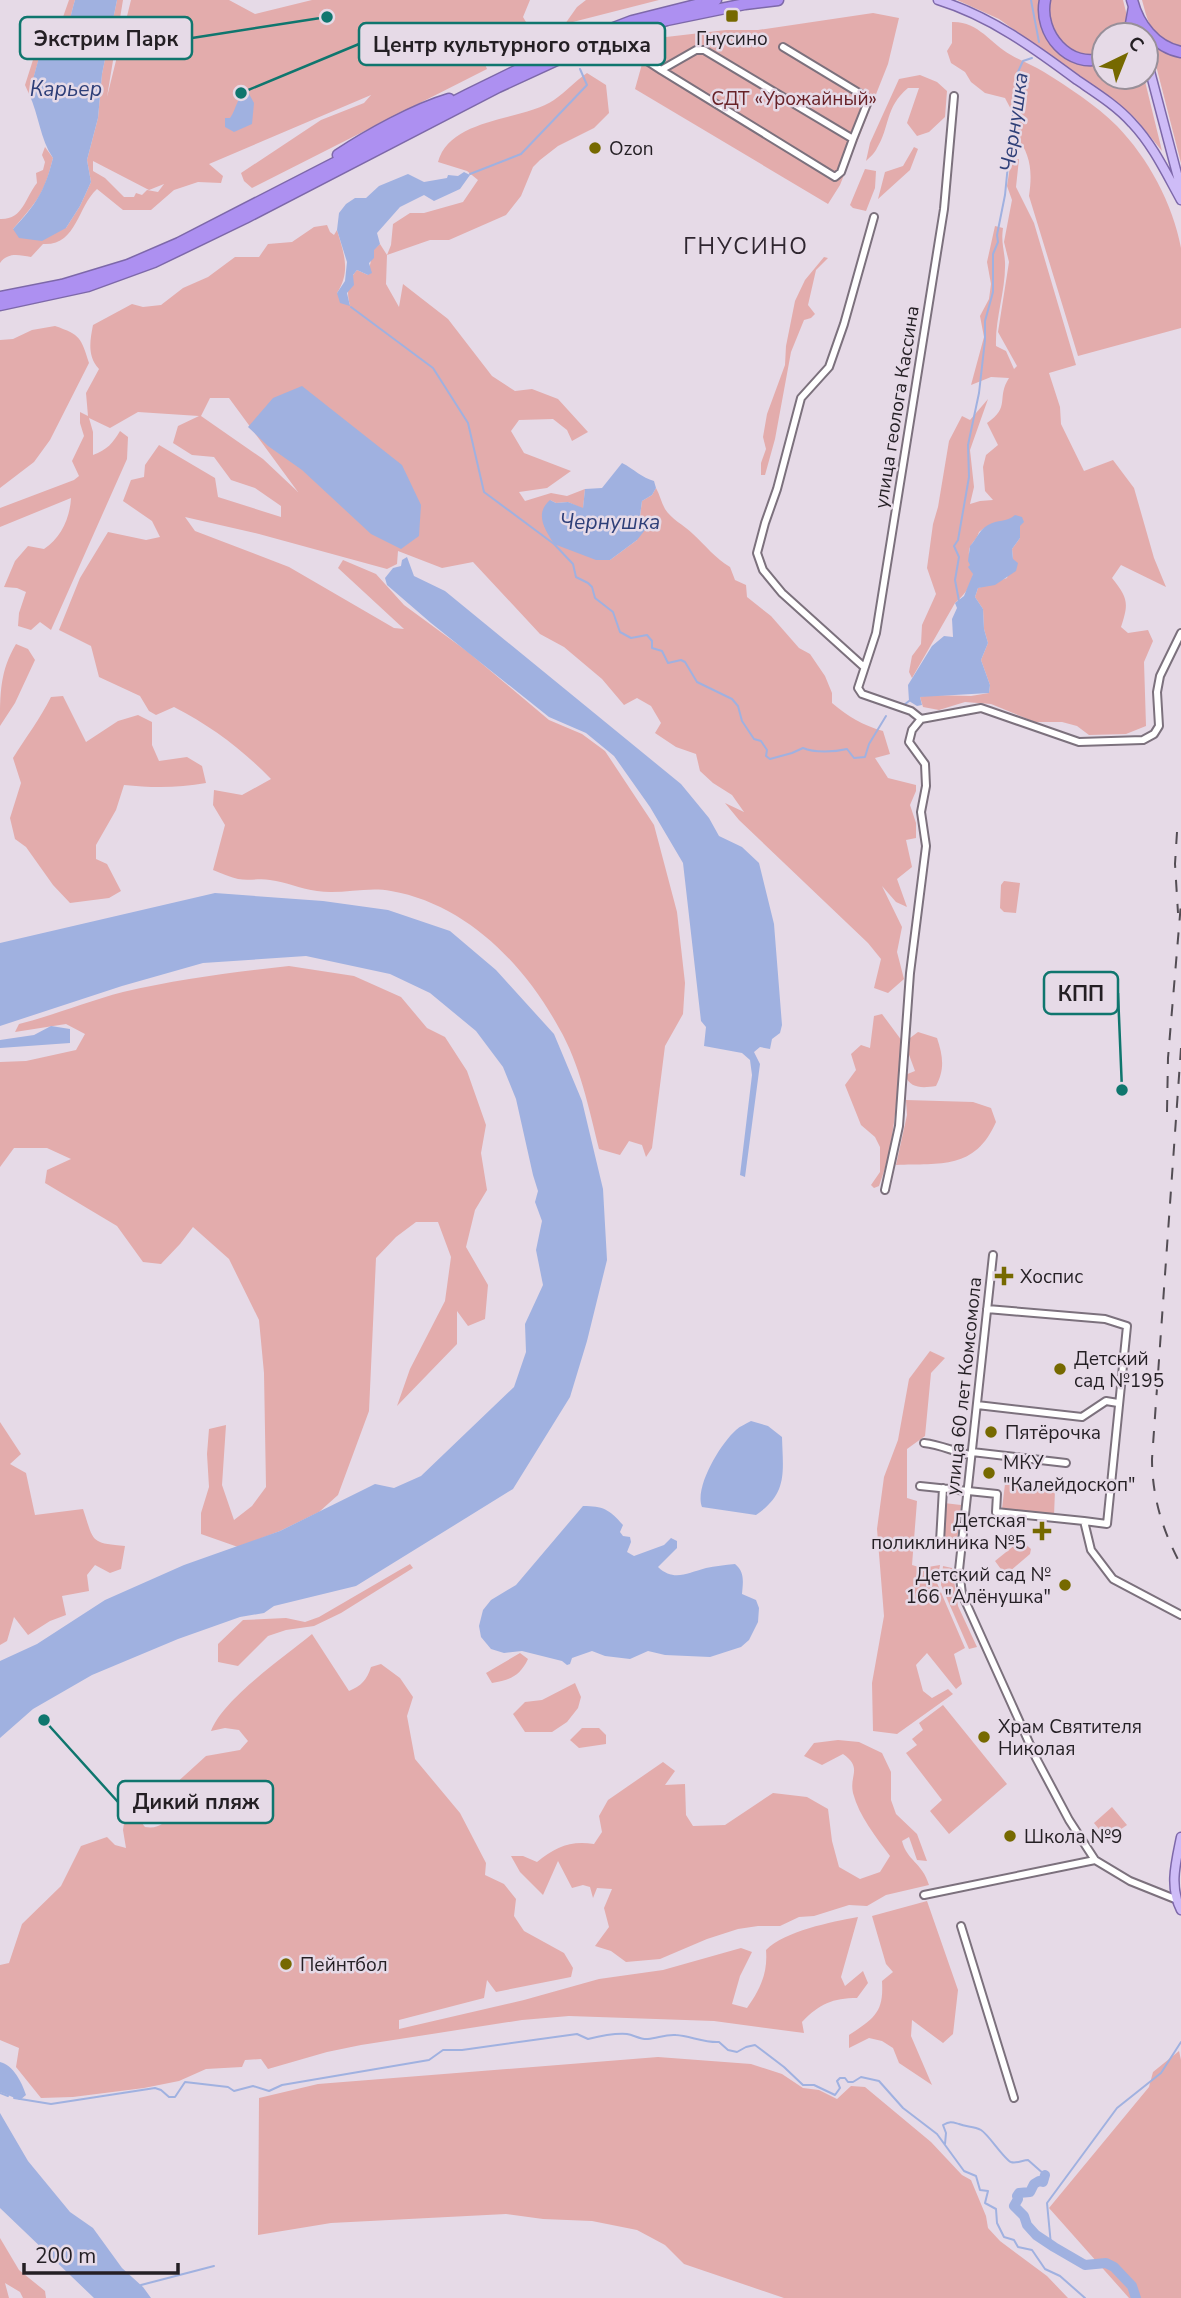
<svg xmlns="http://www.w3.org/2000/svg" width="1181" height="2298" font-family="'Nunito Sans',sans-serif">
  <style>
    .green { fill: #e3acac; fill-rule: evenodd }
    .water { fill: #a0b1e0 }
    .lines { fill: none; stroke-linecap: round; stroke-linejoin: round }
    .stream { stroke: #a0b1e0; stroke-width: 2 }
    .river { stroke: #a0b1e0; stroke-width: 10 }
    .minor-casing { stroke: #7c717d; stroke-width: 10 }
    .major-casing { stroke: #7d68a9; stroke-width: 11 }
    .highway-casing { stroke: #7d68a9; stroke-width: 13 }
    .minor { stroke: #fff; stroke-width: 6 }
    .major { stroke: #cebcf7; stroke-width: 8 }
    .highway { stroke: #ad90f1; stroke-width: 10 }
    .rail { stroke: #534d54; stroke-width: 2; stroke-dasharray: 12 12; stroke-linecap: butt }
    .poi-dot { fill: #766900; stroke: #e6dae7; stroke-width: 2.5 }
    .labels { text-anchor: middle; stroke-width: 5; stroke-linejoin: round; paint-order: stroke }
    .poi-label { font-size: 19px; fill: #241f24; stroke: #e6dae7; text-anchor: start }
    .park-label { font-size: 19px; fill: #682228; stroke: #e6dae7 }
    .street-label { font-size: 19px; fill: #241f24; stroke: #e6dae7 }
    .water-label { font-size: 21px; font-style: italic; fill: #2e3f78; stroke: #e6dae7 }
    .quarter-label { font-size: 23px; letter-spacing: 2px; fill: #2f2630; stroke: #e6dae7 }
    .leader { fill: none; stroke: #0f766e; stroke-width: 2.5 }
    .callout-dot { fill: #0f766e; stroke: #e6dae7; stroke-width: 2.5 }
    .callout { fill: #e6dae7; stroke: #0f766e; stroke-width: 2.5 }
    .callout-label { font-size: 21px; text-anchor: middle; font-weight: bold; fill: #241f24 }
  </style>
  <rect width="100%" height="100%" fill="#e6dae7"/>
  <path class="green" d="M69 0H75C67 26 70 40 41 51L29 94 25 85 39 41 57 34Z
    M117 0H123L107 97 131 0H229L255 14 312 0H530L523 17 529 27 455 59 457 61 480 52 487 69 252 188 244 181 241 173 321 120 364 103 371 95 209 164 223 176 221 183 198 182 174 190 151 210H123L97 189C77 207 77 246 43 244L31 257C19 255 8 252 0 263V219C23 220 25 198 37 183L36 173 43 170 45 162 42 155 45 147 53 158C44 195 37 201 13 229L66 228 80 206 91 182 87 160 98 118 102 74ZM93 161 149 190 164 184 158 192 147 190 142 195 136 193 134 197H124L105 178 93 171Z
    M586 0H659L565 24 577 7Z
    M957 0H1042C1039 21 1044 34 1058 51L1104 61V77H1144L1162 151 1135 118 1113 100 999 19Z
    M1048 0H1123L1128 20 1126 35H1104V55L1088 57 1065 48 1047 23Z
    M1142 0H1181V47C1152 40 1149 26 1142 0Z
    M873 13 899 18 888 64 840 185 828 204 635 89 649 39 726 30H758Z
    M952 22C978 21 990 43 1011 55 1021 61 1033 65 1044 72 1068 87 1096 105 1117 126 1148 158 1173 204 1181 248 1181 271 1181 303 1181 328L1078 356 1029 196C1033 169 1030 151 1012 131L1014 115 1005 98 985 93 971 82 965 72 951 63 947 51 952 43Z
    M1150 42 1163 51 1181 57V163Z
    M587 73 606 85 609 113 594 128 558 146 540 160 533 167 521 196 506 215 449 240H430L387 255 386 284 399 307 403 284 448 319 492 376 515 391 532 389 558 399 588 432 572 441 567 430 553 419 519 420 511 431 524 453 571 471 547 488 519 492 525 501 551 493 567 496 585 489 583 509 568 502 556 503 550 500 610 560 637 540 642 501 652 495 656 488C660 495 661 502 665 509 671 519 684 525 693 534 706 546 715 558 730 567L735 580 746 585 747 597 771 616 799 648 810 654 825 676 832 693V703C849 717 862 725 883 731L890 754 875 758 888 778 916 785V791L910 805 916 823V838L906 840 912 867 897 879 907 907 896 902 882 886 902 927 897 952 904 979 888 993 874 988 881 959 868 943 739 820 725 803 744 812 732 795 713 783 700 771 696 754 676 747 655 733 661 723 651 706 637 698 624 705 602 679 564 647 540 634 473 562 442 568 398 551 397 564 387 569 259 534 185 517 195 531 289 567 394 628 404 629 338 568 343 560 376 574 404 605 468 652 549 720 582 734 605 751 654 825 677 912 685 983 683 1014 665 1046 652 1148 646 1157 642 1145 629 1141 620 1155 599 1149C589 1109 580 1064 559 1028 524 964 466 904 391 891 367 886 341 895 317 891 301 889 286 882 270 880 260 878 249 881 238 879 230 877 221 873 213 870L225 825 213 805 214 790 242 795 271 779C242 749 211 726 174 707L156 715 149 711 140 696 99 677 91 646 59 630 80 578 108 532 146 540 160 537 152 521 123 501 131 480 144 477 145 465 159 445 215 478 218 497 281 517V506L255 488 231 480 214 457 192 455 173 443 178 426 199 416 138 412 110 428 89 418 93 432V455C107 450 113 443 120 431L128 437 127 459 51 630 40 622 31 630 18 626 19 613 26 592 17 588 4 587 15 561 28 546 44 549C61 538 70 518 71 498L0 527V508L74 480 79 476 72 461 84 436 80 423V412L88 416 86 393 99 369C87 356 90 341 93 325L132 304 143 307 161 305 183 288 208 277 235 257H259L268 244 292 242 314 227 327 225 330 232 334 235 337 230C344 254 351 271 337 293L350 305C346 292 348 280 357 270L368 275 373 250 380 244 387 255 391 245 393 224 410 213H424L463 202 478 180 467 171 438 162C450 117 523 121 554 100 566 92 575 81 587 73ZM210 398H229L298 492 263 459 201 416Z
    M920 75 937 82 947 91 945 117 929 132 917 136 907 123 919 88H908C885 107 890 127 877 148 875 153 870 157 866 161L870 143 899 79Z
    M914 147 918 149 910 170 878 199 885 172 903 166Z
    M1019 159 1016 187 1034 223 1076 365 1049 373 1060 407 1061 424 1084 471 1113 460 1134 488 1154 558 1166 587 1121 565 1112 578C1128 598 1129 603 1121 627L1128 633 1148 630 1153 641 1144 662 1146 726 1126 734 1089 735 1077 726 1062 722H1035L991 704 965 702 939 710 923 707 920 697 929 695 971 696 989 693 990 685 981 660 988 643 984 629 983 609 975 597 978 588 1007 578 1013 559 1012 549 1020 538V526L1012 518C1001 524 990 522 979 532 977 540 970 543 969 551 968 559 973 567 973 574 972 586 963 596 955 603L912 678 909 672 912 656 921 644 922 625 936 594 927 568 933 524 938 507 949 441 962 416 970 420 988 399 970 450 974 487 970 504 980 501 993 500 985 491 983 467 986 455 998 445 987 423C1011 407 996 398 1009 378L991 377 971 385 984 337 980 316 989 299 991 284 987 262 995 226 1003 228C1001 243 1004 248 1005 262 1006 290 995 318 996 346L1006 351 1014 369 1017 366 998 332 1009 262 1004 242 1012 200 1007 186 1011 160Z
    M865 169 876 171 875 188 866 211 853 208 850 205Z
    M824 257 828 258 816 270 808 305 815 314 811 318 804 320 791 352 775 439 765 475H761V463L766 449 763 437 767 414 785 365 786 346 795 301 805 280Z
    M55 326C81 335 81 338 89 363L50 440 34 462 0 488V340L13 339 32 330Z
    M16 644 28 649 35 660 15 703 0 726C0 693 0 671 16 644Z
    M63 696 86 742 118 721 138 715 152 722V745L159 761 187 757 202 766 206 783C179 788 152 788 124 785L116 810 96 845V859L107 864 121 891 109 898 70 903 53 885 26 847 15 839 10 818 21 783 13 758C26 737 40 719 51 697Z
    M1004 881 1020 883 1016 913 1004 912 1000 908 1001 885Z
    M289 966 354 976 401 997 427 1028 445 1037 467 1071 486 1125 481 1153 487 1190 475 1210 466 1247 488 1285 485 1319 468 1326 457 1311V1344L397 1406 410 1369 445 1301 451 1257 438 1222H416L396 1237 376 1258 369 1411 338 1495 319 1512 280 1531 238 1547 201 1534V1513L209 1487 207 1454 209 1429 226 1425 222 1485 234 1520 252 1506 266 1487 264 1373 259 1320 229 1259 193 1227 180 1244 161 1264 143 1262 117 1226 45 1183 47 1170 71 1159 47 1148H14L0 1167V1062L26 1061 76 1050 85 1034 66 1024 15 1032 19 1024C55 1015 88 1001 123 992 178 979 233 972 289 966Z
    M882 1014 902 1041C896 1090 897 1140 879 1186L874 1188 871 1185 880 1172V1147L875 1137 861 1125 845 1085 856 1070 851 1054 861 1045 870 1048 874 1016Z
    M918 1032 937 1038C943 1056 945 1069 936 1086 923 1088 910 1089 905 1075L915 1071 908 1052 910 1038Z
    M906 1100 973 1102 991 1108 996 1122C975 1170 941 1163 896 1165L907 1115Z
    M930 1351 945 1358 931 1373 925 1436 907 1449V1498L917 1501 912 1565 922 1568 940 1565 937 1583 965 1648 954 1654 962 1684 956 1689 927 1653 916 1665 923 1691 932 1698 948 1689 953 1694 897 1734 873 1731 872 1683 884 1616 877 1529 884 1477 898 1440 909 1379Z
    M0 1422 21 1454 10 1464 26 1473 35 1515 83 1509C94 1541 89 1543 125 1546L121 1569 110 1573 95 1565 87 1575 89 1591 62 1596 66 1615 50 1621 28 1635 14 1617 7 1641 0 1645Z
    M1005 1484 1055 1490 1054 1516 1002 1509Z
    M944 1503 961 1505 957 1541 942 1539Z
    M1021 1540 1031 1549 1030 1554 1009 1572H1003L995 1561Z
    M410 1564 413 1568 341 1613 314 1626 286 1630 268 1636 238 1666 218 1662V1644L243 1620 286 1618 305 1622 319 1617Z
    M943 1566 952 1568 958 1606 977 1647 969 1649 941 1585Z
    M312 1634 349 1691C361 1686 367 1680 371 1667L381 1664 400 1678 413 1697 407 1716 415 1759 460 1813 486 1863 485 1875 504 1884 516 1899 514 1916 524 1931 564 1953 573 1968 571 1977 496 1992 487 1980 484 1998 399 2020V2029L524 2000 599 1979 663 1970 741 1948 752 1952 740 1976 732 2004 747 2008C760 1990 768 1973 766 1950 785 1931 831 1922 858 1917L841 1977 845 1986 863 1971 868 1983 857 1998C833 1998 819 2004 802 2022L804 2033 714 2021 569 2016 522 2020 361 2045 327 2052 268 2069 261 2059 245 2060 242 2067 206 2069 179 2081 144 2088 73 2097 41 2098 16 2067 19 2048 0 2040V1965L9 1963 22 1924 61 1886 81 1846 107 1837 115 1845 126 1848 123 1830 125 1816 135 1814 145 1827C172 1831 172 1805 173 1786L206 1756 240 1750 248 1741 239 1730 225 1728 211 1731C223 1699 284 1657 312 1634Z
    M520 1653 528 1659C520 1676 510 1680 492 1683L486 1673Z
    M575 1683 581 1697 578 1708 567 1722 552 1732H525L513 1714 525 1702 542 1700Z
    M943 1705 1007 1784 949 1834 930 1811 942 1800 906 1753 917 1745 912 1739 923 1730 919 1723Z
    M582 1728H599L606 1735V1744L579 1748 570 1740Z
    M838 1740 859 1742 882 1753 891 1772V1800L896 1814 917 1834 927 1861 917 1860 909 1837 902 1841C907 1861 922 1862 929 1885L886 1895 867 1906 849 1905 814 1916 799 1917 780 1926H758L738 1929 707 1939 660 1959 626 1962 611 1951 595 1946 609 1927 604 1908 612 1889 597 1888 593 1898 590 1887 583 1885 572 1888 558 1861 543 1895 520 1872 511 1856H523L537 1862C555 1847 571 1840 594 1844L602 1832 599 1816 608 1800 663 1762 675 1771 665 1785 685 1784 686 1815 693 1826 725 1825 773 1793 807 1797 828 1809 832 1841 839 1867 860 1879 880 1872 890 1856C876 1837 859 1816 853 1793 849 1775 863 1768 843 1754L822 1765 804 1756 814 1743Z
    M1112 1807 1127 1825 1107 1839 1094 1823Z
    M927 1901 958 1990 953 2034 943 2043 912 2020 911 2036 932 2085 899 2063 893 2048 882 2041 869 2038 849 2048V2035C874 2018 884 2013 882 1981L893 1972 886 1964 872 1916Z
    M1179 2051 1181 2060V2298H1129L1049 2208 1149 2087 1153 2072Z
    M658 2057 751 2064 782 2074 803 2088 819 2090 837 2099 851 2086 865 2087 931 2142 962 2175 971 2180 986 2216 988 2228 1000 2241 1047 2276 1068 2298H784L684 2264 665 2245 637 2230 592 2221 543 2219 506 2214 331 2223 258 2235 259 2098 318 2084Z
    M0 2238 19 2270 45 2291 46 2298H23L20 2292 5 2283 9 2298H0Z"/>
  <path class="water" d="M75 0H117L102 74 98 118 87 160 91 182 80 206 66 228 42 241 19 238 13 229C36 205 45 190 53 158 40 139 39 115 29 94L41 50C70 41 67 26 75 0Z
    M248 92 254 103 252 124 234 132 225 127V118H230C237 109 236 96 248 92Z
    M464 172 470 175 460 189 434 201 424 195 400 207 377 233 380 244 374 250V258L369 263 372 273 368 275 357 270 353 275 354 285 347 293 350 306 340 303 337 293 345 281 347 262 337 230 339 213 346 204 355 198H366L379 186 408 174 424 182 447 178 448 175 458 176Z
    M302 386 402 465 421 505 419 536 401 549 371 534 302 470 268 446 248 427 273 398Z
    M622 463C634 469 642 478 654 481L656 488 652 495 642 501 640 516 646 519 649 525 637 540 610 560H596L554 544C545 529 534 514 550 500L556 503 568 502 583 508 585 489 602 488Z
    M1015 515 1022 517 1024 522 1020 526V538L1012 549 1013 559 1018 563 1016 571 995 585 978 588 975 597 983 609 984 629 988 643 981 660 990 685 989 693 920 697 922 705 917 706 909 701 908 685 932 646 944 636 953 637 952 619 957 608 955 603 964 596 973 574 968 567 970 565 968 561 970 546C977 539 978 531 988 525 998 519 1006 523 1015 515Z
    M407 557 414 576 445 591 681 784 709 818 719 836 742 847 759 863 774 924 782 1025 780 1033 772 1039 770 1049 760 1047 754 1052 760 1064 745 1177 740 1175 752 1075 750 1060 742 1053 704 1046 706 1027 701 1021 683 863 650 807 614 756 586 733 549 717 431 623 387 585 385 578 393 568 401 566 402 560Z
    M215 893 323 901 388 910 450 931 496 970 554 1034 582 1101 603 1189 607 1260 587 1341 570 1397 513 1489 356 1586 274 1606 264 1613 240 1617 178 1639 92 1675 33 1709 0 1738V1661L37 1644 105 1600 184 1565 280 1531 375 1484 394 1488 421 1476 514 1387 526 1352 525 1324 543 1285 536 1250 542 1221 535 1202 538 1191 533 1175 516 1099 503 1067 476 1031 430 993 390 974 306 956 203 963 122 986 0 1026V943Z
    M51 1026 70 1029V1043L0 1048V1040L34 1035Z
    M751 1421 768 1426 782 1437C783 1473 788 1493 756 1515L702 1507C694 1487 721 1443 736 1430 740 1426 746 1424 751 1421Z
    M583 1506C603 1506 609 1509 623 1525L620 1532 623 1536 630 1537 631 1542 627 1552 634 1556 664 1545 671 1538 677 1541V1548L658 1567C674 1582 687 1573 706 1568 715 1566 725 1565 735 1564 745 1572 743 1582 742 1594L756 1600 759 1608 758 1622 749 1640 741 1647 710 1657 665 1655 648 1651 630 1659 605 1656 592 1651 572 1658 570 1664 567 1665 562 1661 522 1651 504 1653 491 1649 481 1637 479 1626 483 1610 491 1600 516 1585Z
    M0 2062C13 2065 22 2082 26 2095L20 2100 0 2092Z
    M0 2113 28 2161 70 2212 93 2228 122 2268 143 2287 151 2298H94L0 2208Z"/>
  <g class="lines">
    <path class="stream" d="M1031 0 1039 42
      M470 174 521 154 587 85 580 69
      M351 307 433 368 468 423 484 492 554 544 573 564 576 577 588 583 592 587 595 598 613 612 620 632 631 638 647 635 652 641V648L662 651 668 663 681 660 685 662 697 682 732 699 738 706 742 721 754 739 761 741 767 750 766 756 770 759 792 753 803 748C814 753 835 752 847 749L854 758 865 757 869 744 886 716
      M959 601 955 580 959 557 954 546 958 540 969 477 968 445 979 393 985 340V321L993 292V254L998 242 997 235 1005 195 1017 74 1023 61 1032 58
      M904 705 909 701
      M0 2093 8 2096
      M14 2098 51 2104 155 2088 161 2090 169 2097H175L185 2082 228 2087 234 2091 253 2086 269 2091 282 2085 429 2060 443 2050H462L577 2034 588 2039C600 2036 613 2033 627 2034 634 2035 641 2040 648 2039 658 2038 666 2034 676 2035 690 2036 705 2043 719 2042L728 2050 737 2052 746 2047 755 2045 784 2067 803 2085H814L835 2095 840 2088 837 2081 840 2078H845L848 2082H853L861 2077 879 2081 903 2108 937 2134 964 2171 976 2176 980 2190 988 2191 985 2203 996 2209 997 2223 1004 2237 1014 2240 1018 2247 1032 2250 1045 2269 1060 2276 1085 2298
      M945 2144 946 2133 943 2125C950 2121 952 2122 959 2124 966 2127 974 2126 981 2130 989 2135 1004 2159 1011 2162 1016 2164 1023 2160 1028 2160L1045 2175
      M1051 2245 1047 2203 1117 2108 1161 2073 1181 2042
      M141 2285 214 2266"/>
    <path class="river" d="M1045 2175 1043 2182 1039 2181 1034 2184 1030 2192 1019 2193 1017 2196 1018 2199 1014 2206 1024 2216 1027 2225 1036 2235 1054 2247 1085 2265 1106 2263 1114 2267 1132 2286 1136 2298"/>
    <g class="minor-casing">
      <path id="minor" d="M650 27 641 41 638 55 661 70 696 50H704L853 139 869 99 783 47
        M661 70 835 177 841 172 853 139
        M864 667 782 593 763 570 757 553 765 523 777 489 801 398 829 367 844 324 874 217
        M921 719 981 708 1079 742 1143 740 1154 734 1159 726 1157 692 1160 676 1181 633
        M885 1190 899 1126 910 973 926 846 921 812 926 786 925 764 909 742 912 730 921 719 911 711 862 694 858 688 876 633 944 209 954 96
        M993 1255 959 1570 962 1594 1036 1758 1069 1820 1095 1860 1130 1881 1175 1899
        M987 1309 1105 1319 1127 1326 1107 1524 1084 1521 1091 1550 1113 1579 1181 1615
        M977 1405 1082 1417 1106 1401 1118 1403
        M924 1443C942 1445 954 1452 971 1455
        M972 1452 1066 1463
        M920 1486 997 1494 996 1512 1084 1521
        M940 1542 943 1488
        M924 1895 1095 1860
        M961 1926 1014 2098"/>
    </g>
    <g class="major-casing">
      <path id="major" d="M938 0C990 16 1034 48 1077 80 1096 93 1117 106 1132 123 1153 145 1166 173 1181 200
        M1136 18 1141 35
        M1146 56 1181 189
        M1181 1837C1176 1862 1169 1886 1181 1910"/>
    </g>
    <g class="highway-casing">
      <path id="highway" d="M1045 0C1038 33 1069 70 1104 58
        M1132 0C1138 24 1155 47 1181 52
        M1129 35 1134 7
        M338 155C368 135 415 109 449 99
        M0 297 62 285 128 265 179 243 467 95 569 45 632 21 716 0
        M0 305 88 286 154 262 245 218 498 87 600 40 667 20 745 4 778 0"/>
    </g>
    <use href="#minor" class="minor"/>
    <use href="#major" class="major"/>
    <use href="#highway" class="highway"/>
    <path class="rail" d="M1177 832 1175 864 1178 913
      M1181 1048 1152 1459C1152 1497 1163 1532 1181 1565
      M1167 1112 1168 1058 1181 903"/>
  </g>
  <g class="poi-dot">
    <rect x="725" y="9" width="14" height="14" rx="3.5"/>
    <circle cx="595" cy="148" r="7"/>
    <path d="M1000.5 1265.5h7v7h7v7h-7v7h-7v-7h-7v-7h7z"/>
    <circle cx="1060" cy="1369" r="7"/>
    <circle cx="991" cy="1432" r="7"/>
    <circle cx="989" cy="1473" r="7"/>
    <path d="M1038.5 1520.5h7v7h7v7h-7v7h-7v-7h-7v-7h7z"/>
    <circle cx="1065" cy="1585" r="7"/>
    <circle cx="984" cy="1737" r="7"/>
    <circle cx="1010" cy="1836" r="7"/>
    <circle cx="286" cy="1964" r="7"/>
  </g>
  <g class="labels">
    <g class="poi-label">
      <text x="732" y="45" text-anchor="middle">Гнусино</text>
      <text x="609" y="155">Ozon</text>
      <text x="1020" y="1283">Хоспис</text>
      <text x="1074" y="1365">Детский<tspan x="1074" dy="22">сад №195</tspan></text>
      <text x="1005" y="1439">Пятёрочка</text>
      <text x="1003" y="1469">МКУ<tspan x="1003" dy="22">"Калейдоскоп"</tspan></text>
      <text x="1026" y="1527" text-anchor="end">Детская<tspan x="1026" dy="22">поликлиника №5</tspan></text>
      <text x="1051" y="1581" text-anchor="end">Детский сад №<tspan x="1051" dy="22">166 "Алёнушка"</tspan></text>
      <text x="998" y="1733">Храм Святителя<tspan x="998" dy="22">Николая</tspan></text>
      <text x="1024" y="1843">Школа №9</text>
      <text x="300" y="1971">Пейнтбол</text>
    </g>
    <g class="park-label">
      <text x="794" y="105">СДТ «Урожайный»</text>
    </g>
    <g class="street-label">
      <text transform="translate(896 407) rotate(-81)" y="7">улица геолога Кассина</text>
      <text transform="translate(963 1386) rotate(-84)" y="7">улица 60 лет Комсомола</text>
    </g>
    <g class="water-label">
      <text x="66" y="96">Карьер</text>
      <text transform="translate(1014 122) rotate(-82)" y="7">Чернушка</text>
      <text x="610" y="529">Чернушка</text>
    </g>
    <g class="quarter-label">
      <text x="746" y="254">ГНУСИНО</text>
    </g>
  </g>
  <path class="leader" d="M327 17L192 38M241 93L359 44M1122 1090L1118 993M44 1720L118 1802"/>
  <g class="callout-dot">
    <circle cx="327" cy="17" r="7"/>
    <circle cx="241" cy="93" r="7"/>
    <circle cx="1122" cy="1090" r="7"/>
    <circle cx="44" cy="1720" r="7"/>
  </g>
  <g class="callout">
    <rect x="20" y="17" width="172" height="42" rx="7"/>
    <rect x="359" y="23" width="306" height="42" rx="7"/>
    <rect x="1044" y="972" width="74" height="42" rx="7"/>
    <rect x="118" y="1781" width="155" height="42" rx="7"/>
  </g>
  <g class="callout-label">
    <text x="106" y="46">Экстрим Парк</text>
    <text x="512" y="52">Центр культурного отдыха</text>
    <text x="1081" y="1001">КПП</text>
    <text x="196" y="1809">Дикий пляж</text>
  </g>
  <g transform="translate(1125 56) rotate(43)"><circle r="33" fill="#e6dae7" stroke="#988f99" stroke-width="2"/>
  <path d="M0-5L12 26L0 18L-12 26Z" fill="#766900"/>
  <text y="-10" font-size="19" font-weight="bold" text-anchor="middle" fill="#241f24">С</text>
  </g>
  <path d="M24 2263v10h154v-10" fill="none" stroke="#241f24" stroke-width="3.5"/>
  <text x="35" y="2263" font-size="21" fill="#241f24" stroke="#e6dae7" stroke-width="5" paint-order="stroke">200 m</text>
</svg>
